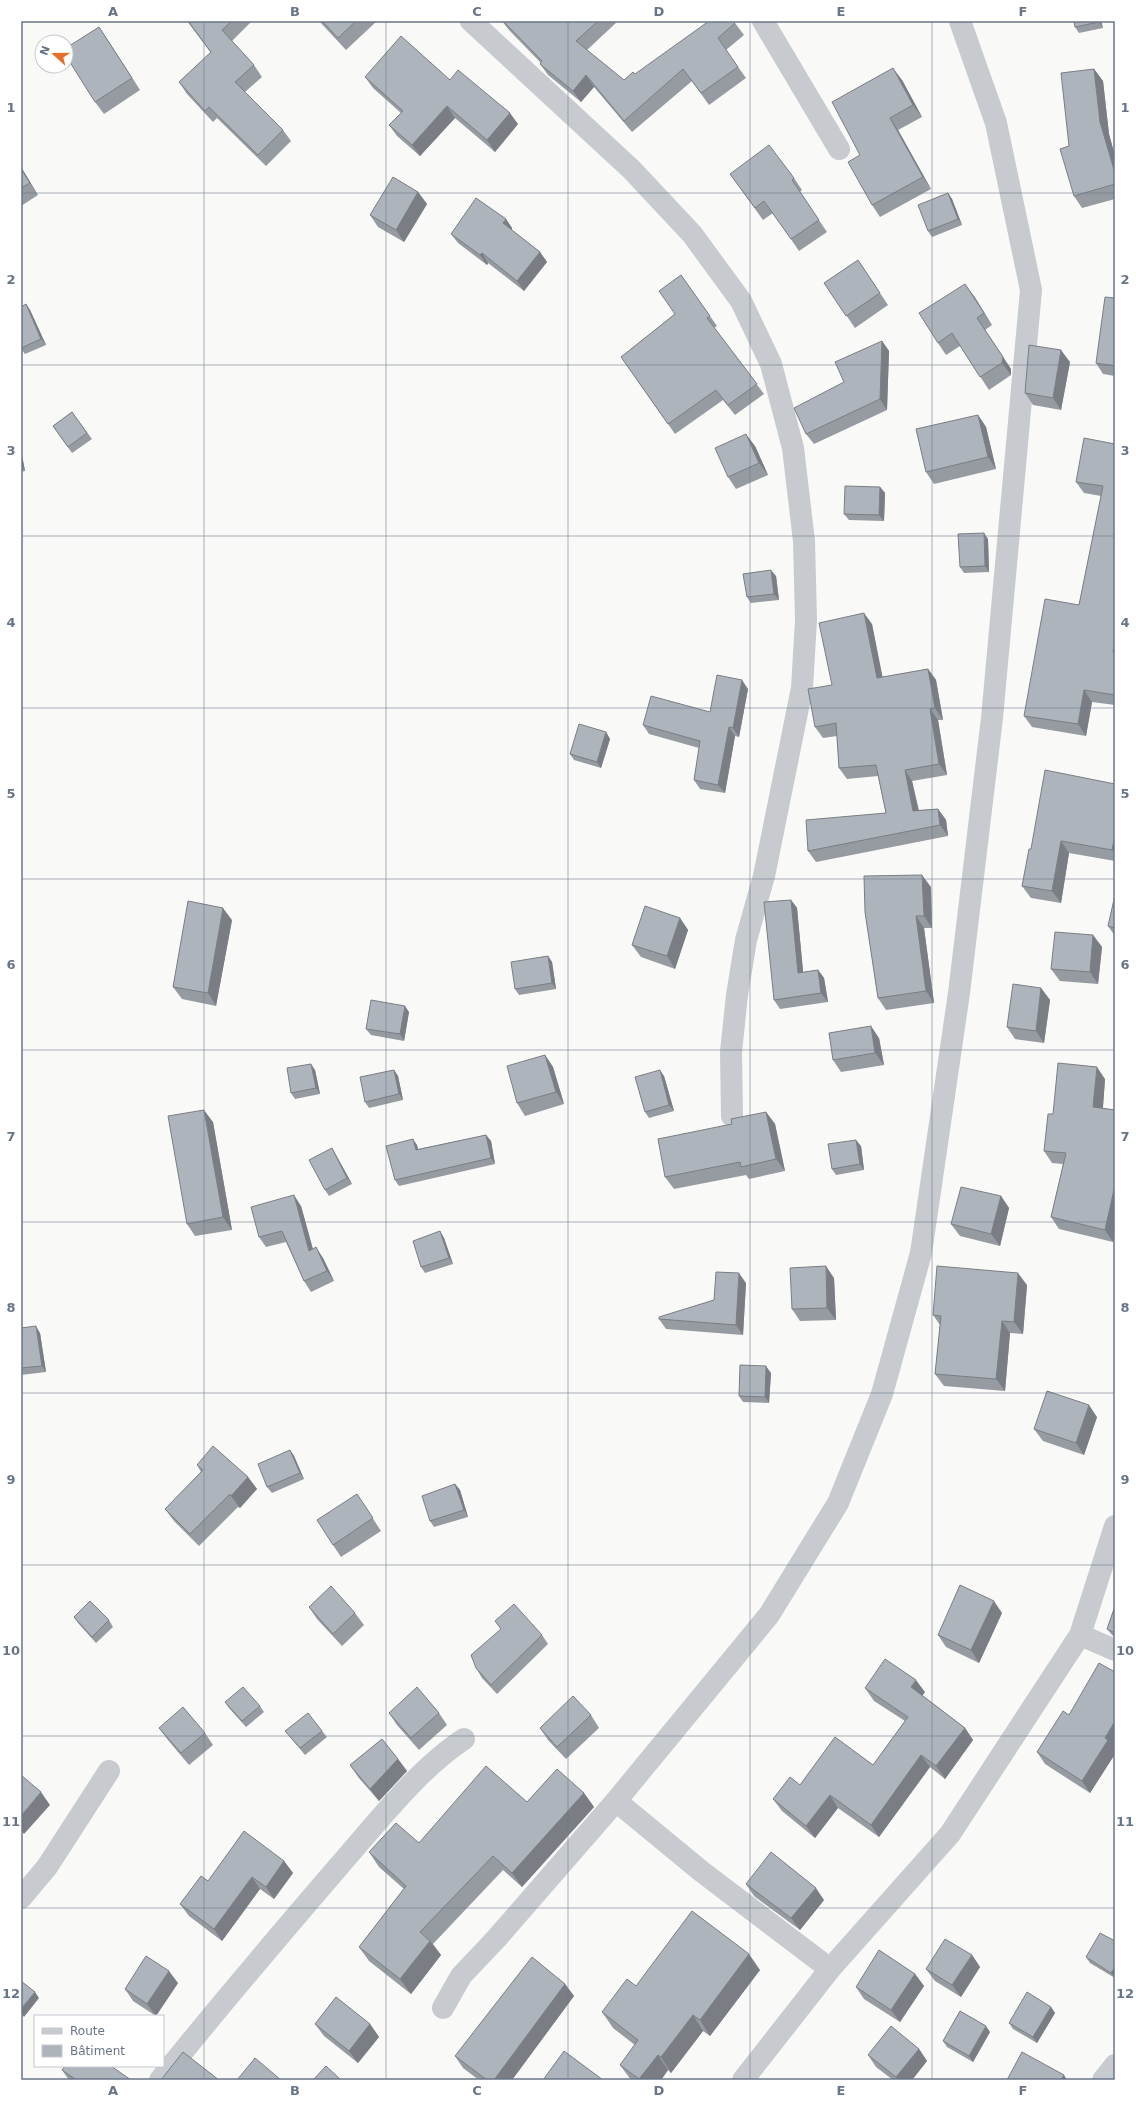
<svg xmlns="http://www.w3.org/2000/svg" width="1136" height="2101" font-family="'DejaVu Sans',sans-serif">
  <style>
    .lines { fill: none; stroke-linecap: round; stroke-linejoin: round }
    .minor { stroke: #c7cace; stroke-width: 22 }
    .wall { fill: #969ba2 }
    .shaded-wall { fill: #7a7e84 }
    .building { fill: #aeb4bc; stroke: #7a7e84 }
    .grid { fill: none; stroke: #687588; stroke-width: 1; stroke-opacity: 0.55 }
    .neatline { fill: none; stroke: #687588; stroke-width: 1.5 }
    .grid-label { font-size: 13px; text-anchor: middle; font-weight: bold; fill: #687588 }
  </style>
  <rect width="100%" height="100%" fill="#f9f9f7"/>
  <g class="lines">
    <path class="minor" d="M471 21 631 169 692 234 741 301 771 364 793 448 804 541 806 620 802 688 764 876 746 940 737 995 731 1052 732 1116
      M763 21 839 149
      M1080 1635 1115 1650
      M616 1801 701 1871 830 1969
      M21 1898 47 1867 109 1771
      M443 2008 461 1976 496 1939 616 1801 769 1615 838 1503 882 1394 921 1253 959 993 992 718 1031 290 996 123 960 21
      M160 2080C218 2007 278 1937 339 1866 376 1824 418 1769 464 1739
      M743 2080 830 1969 950 1834 1080 1635 1115 1526
      M1103 2080 1115 2065"/>
  </g>
  <path class="wall" d="M187 21H252L232 41 254 65 262 77 245 92 283 130 291 141 266 166 217 118 213 122 187 94 179 82 211 53Z
    M319 21H377L346 50Z
    M502 21H618L587 50 624 80 735 23 744 35 726 50 746 78 709 105 692 81 632 132 594 87 581 102 548 75 540 64 541 63 509 30Z
    M1074 21H1101L1103 28 1079 33 1075 27Z
    M99 27 107 39 140 90 104 114 95 102Z
    M1094 69 1103 81 1109 134 1115 156V199L1082 208 1074 196 1069 146Z
    M365 77 450 80 518 124 495 152 455 118 420 156 397 136 389 125 401 113 373 88Z
    M902 80 922 117 898 130 931 189 880 217 872 205 860 155Z
    M21 167 38 195 21 206Z
    M730 174 794 178 802 190 800 192 827 232 799 251 773 213 763 220Z
    M418 192 427 204 404 242 378 227 370 215Z
    M948 193 952 199 962 225 932 237 928 231Z
    M506 219 512 228V230L540 252 547 262 524 291 488 263 487 265 458 243 451 234Z
    M858 260 888 305 855 328 824 283Z
    M681 275 717 326 714 328 764 394 735 415 723 400 675 434 621 357 675 314Z
    M974 296 992 325 985 330 1011 369V375L989 390 960 346 946 355 938 343Z
    M1115 298V376L1103 374 1096 363Z
    M26 304 30 310 46 345 25 354 21 349V307Z
    M882 341 889 351 887 410 814 444 806 434 844 382Z
    M1070 362 1061 410 1033 405 1025 393Z
    M72 412 92 439 72 453 53 426Z
    M978 415 986 427 996 469 934 484 926 472Z
    M1115 444V705L1092 702 1086 736 1032 727 1024 716 1079 605 1101 496 1084 493 1076 482Z
    M755 446 768 475 736 489 728 477Z
    M21 450 25 471 21 472Z
    M880 487 885 493 884 521 849 520 844 514Z
    M988 539 989 572 964 573 960 567Z
    M776 576 779 600 751 603 747 597Z
    M872 624 882 677 928 669 936 680 943 720H938L947 775 912 781 919 810 938 809 946 820 948 836 816 862 808 851 886 813 878 776 847 779 839 768 837 736 823 738 815 727 832 685Z
    M748 689 739 737 735 736 725 793 700 789 694 780 699 748 649 734 643 725 710 712Z
    M606 732 610 739 601 768 574 760 570 754Z
    M1115 784V861L1069 853 1061 903 1031 898 1022 886 1031 849Z
    M931 887 932 928H924L934 1003 886 1010 878 998 865 912Z
    M1115 895V936L1108 926Z
    M791 900 797 908 803 972 818 970 824 978 828 1002 780 1009 774 1000Z
    M680 918 688 930 675 969 641 957 632 945Z
    M232 920 216 1006 182 999 173 987Z
    M1093 935 1102 947 1098 984 1060 981 1051 969Z
    M548 956 552 962 556 989 519 995 515 989Z
    M1041 988 1050 1000 1044 1043 1015 1039 1007 1027Z
    M409 1012 404 1041 371 1035 366 1029Z
    M879 1038 884 1065 841 1072 833 1060Z
    M545 1055 553 1067 564 1104 525 1116 517 1103Z
    M315 1070 320 1094 295 1099 291 1093Z
    M394 1070 398 1076 403 1100 369 1108 365 1102Z
    M664 1076 674 1111 649 1118 645 1112Z
    M1105 1079 1103 1108 1115 1110V1233L1113 1242 1059 1229 1051 1217 1063 1164 1052 1163 1044 1151 1053 1114Z
    M766 1112 775 1124 785 1171 749 1179 746 1175 674 1189 665 1177 732 1124Z
    M213 1122 232 1230 195 1236 187 1224Z
    M486 1135 491 1141 495 1164 399 1186 395 1180 417 1145 418 1149Z
    M861 1146 864 1170 836 1175 832 1169Z
    M332 1148 336 1155 352 1184 329 1196 325 1190Z
    M1001 1196 1009 1208 1000 1246 960 1236 951 1224Z
    M301 1206 313 1249 323 1258 334 1281 311 1292 304 1281 286 1242 266 1247 259 1237Z
    M440 1231 444 1238 453 1264 425 1273 421 1267Z
    M834 1278 836 1320 800 1321 792 1309Z
    M746 1283 743 1335 666 1329 659 1319 714 1300Z
    M1027 1285 1023 1334 1010 1333 1005 1391 944 1386 935 1374 940 1325 933 1315Z
    M21 1328 40 1333 46 1372 21 1375Z
    M771 1373 769 1403 743 1402 739 1396Z
    M1097 1417 1084 1455 1043 1441 1034 1429Z
    M290 1450 294 1456 304 1479 272 1493 267 1487Z
    M197 1465 248 1477 257 1489 240 1508 238 1507 199 1546 174 1521 165 1509 201 1472Z
    M455 1484 460 1490 468 1517 434 1527 430 1521Z
    M357 1494 381 1531 341 1557 333 1545Z
    M1115 1606V1637L1112 1635 1107 1629Z
    M309 1607 355 1613 364 1625 342 1646 317 1619Z
    M1002 1613 979 1663 946 1647 938 1635Z
    M74 1617 109 1620 113 1627 96 1643 78 1623Z
    M495 1621 542 1635 548 1644 497 1694 482 1678 476 1668 501 1629Z
    M1115 1672V1748L1114 1749 1115 1750V1754L1090 1793 1045 1764 1037 1752 1069 1715Z
    M865 1688 925 1692 922 1695 965 1728 973 1740 945 1779 930 1767 879 1837 838 1808 815 1838 782 1811 773 1799 800 1785 873 1765 905 1721 874 1701Z
    M225 1702 260 1706 264 1712 246 1727 229 1708Z
    M389 1713H439L447 1725 419 1750 397 1725Z
    M591 1715 599 1728 566 1759 548 1740 540 1728Z
    M159 1728 205 1733 213 1745 189 1765 168 1740Z
    M285 1731H322L327 1737 305 1755Z
    M398 1759 407 1771 379 1801 358 1777 350 1765Z
    M584 1793 594 1807 522 1887 503 1870 433 1944 441 1955 411 1994 369 1961 359 1947 404 1889 379 1867 369 1852 419 1843 527 1802Z
    M284 1861 293 1873 274 1899 260 1889 222 1941 189 1916 180 1904 208 1881Z
    M746 1884 824 1900 800 1930 754 1896Z
    M1115 1941V1978L1090 1963 1086 1957Z
    M972 1955 980 1967 961 1997 935 1981 926 1969Z
    M760 1970 710 2036 703 2031 671 2073 668 2070 661 2080H631L620 2065 635 2045 613 2028 602 2012 636 1986Z
    M915 1974 924 1986 900 2022 864 1999 856 1987Z
    M178 1983 156 2016 133 2001 125 1989Z
    M565 1984 574 1996 512 2080H479L463 2068 455 2056Z
    M1051 2007 1055 2013 1037 2043 1013 2029 1009 2023Z
    M315 2024H370L379 2037 358 2063 324 2036Z
    M990 2032 973 2062 947 2047 943 2041Z
    M919 2049 927 2061 912 2080H893L876 2067 868 2055Z
    M62 2070 131 2080H69Z"/>
  <path class="shaded-wall" d="M1098 21H1101L1103 28 1099 22Z
    M99 27 107 39 140 90 132 78Z
    M893 68 902 80 922 117 913 105Z
    M1094 69 1103 81 1109 134 1115 156V173L1100 122Z
    M586 75 594 87 581 102 573 91Z
    M447 106 455 118 420 156 412 145Z
    M510 113 518 124 495 152 487 140Z
    M890 118 898 130 931 189 923 177Z
    M21 167 38 195 30 183 21 169Z
    M418 192 427 204 404 242 396 230Z
    M948 193 952 199 962 225 958 219Z
    M506 219 512 228 510 232 503 223Z
    M540 252 547 262 524 291 517 281Z
    M482 253 488 263 487 265 480 255Z
    M965 284 974 296 992 325 984 313Z
    M26 304 30 310 46 345 41 339Z
    M977 318 1011 369V375L1002 363Z
    M882 341 889 351 887 410 880 399Z
    M1061 350 1070 362 1061 410 1053 398Z
    M978 415 986 427 996 469 988 457Z
    M746 434 755 446 768 475 759 463Z
    M21 450 25 471 21 466Z
    M880 487 885 493 884 521 879 515Z
    M984 533 988 539 989 572 985 566Z
    M771 570 776 576 779 600 774 594Z
    M864 613 872 624 885 689 877 678Z
    M1115 641V655L1113 652Z
    M928 669 936 680 943 720 935 708Z
    M742 680 748 689 739 737 733 728Z
    M1084 690 1092 702 1086 736 1078 724Z
    M930 709 938 720 947 775 939 764Z
    M729 727 735 736 725 793 718 785Z
    M606 732 610 739 601 768 597 762Z
    M905 770 912 781 921 822 913 811Z
    M938 809 946 820 948 836 940 825Z
    M1115 835V854L1112 850Z
    M1061 841 1069 853 1061 903 1052 891Z
    M922 875 931 887 932 928 924 916Z
    M791 900 797 908 804 981 798 973Z
    M223 908 232 920 216 1006 208 993Z
    M916 916 924 928 934 1003 926 991Z
    M680 918 688 930 675 969 667 956Z
    M1093 935 1102 947 1098 984 1090 972Z
    M548 956 552 962 556 989 552 983Z
    M818 970 824 978 828 1002 821 993Z
    M1041 988 1050 1000 1044 1043 1036 1031Z
    M405 1006 409 1012 404 1041 400 1034Z
    M871 1026 879 1038 884 1065 875 1053Z
    M545 1055 553 1067 564 1104 556 1092Z
    M311 1064 315 1070 320 1094 316 1088Z
    M1097 1067 1105 1079 1102 1119 1093 1107Z
    M394 1070 398 1076 403 1100 399 1094Z
    M660 1070 664 1076 674 1111 669 1105Z
    M204 1110 213 1122 232 1230 223 1217Z
    M766 1112 775 1124 785 1171 776 1159Z
    M486 1135 491 1141 495 1164 491 1158Z
    M413 1139 417 1145 420 1156 416 1150Z
    M856 1140 861 1146 864 1170 860 1164Z
    M332 1148 336 1155 352 1184 347 1178Z
    M1115 1185V1233L1113 1242 1105 1230Z
    M294 1195 301 1206 316 1261 309 1251Z
    M1001 1196 1009 1208 1000 1246 991 1234Z
    M440 1231 444 1238 453 1264 449 1258Z
    M316 1247 323 1258 334 1281 327 1271Z
    M826 1266 834 1278 836 1320 827 1308Z
    M739 1273 746 1283 743 1335 736 1325Z
    M1018 1273 1027 1285 1023 1334 1014 1322Z
    M1002 1321 1010 1333 1005 1391 996 1379Z
    M36 1326 40 1333 46 1372 42 1366Z
    M766 1366 771 1373 769 1403 765 1397Z
    M1089 1405 1097 1417 1084 1455 1076 1443Z
    M290 1450 294 1456 304 1479 300 1473Z
    M248 1477 257 1489 240 1508 231 1496Z
    M455 1484 460 1490 468 1517 464 1510Z
    M994 1601 1002 1613 979 1663 971 1650Z
    M916 1680 925 1692 920 1699 911 1687Z
    M1115 1721V1748L1114 1749 1115 1750V1754L1090 1793 1082 1781Z
    M965 1728 973 1740 945 1779 936 1766Z
    M921 1755 930 1767 879 1837 871 1825Z
    M398 1759 407 1771 379 1801 370 1789Z
    M41 1792 50 1805 24 1834 21 1830V1816Z
    M584 1793 594 1807 522 1887 512 1873Z
    M830 1795 838 1808 815 1838 806 1826Z
    M284 1861 293 1873 274 1899 266 1887Z
    M252 1877 260 1889 222 1941 214 1929Z
    M816 1888 824 1900 800 1930 791 1918Z
    M430 1941 441 1955 411 1994 400 1979Z
    M749 1954 760 1970 710 2036 700 2020Z
    M972 1955 980 1967 961 1997 952 1985Z
    M1115 1967V1978L1111 1973Z
    M169 1971 178 1983 156 2016 147 2004Z
    M915 1974 924 1986 900 2022 891 2010Z
    M565 1984 574 1996 512 2080H494Z
    M35 1992 39 1998 24 2017 21 2013V2009Z
    M1051 2007 1055 2013 1037 2043 1033 2037Z
    M693 2015 703 2031 671 2073 661 2057Z
    M370 2024 379 2037 358 2063 349 2051Z
    M986 2026 990 2032 973 2062 969 2056Z
    M919 2049 927 2061 912 2080H898L896 2077Z
    M658 2055 668 2070 661 2080H639V2079Z
    M1064 2075 1067 2080H1061Z"/>
  <path class="building" d="M188 21H232L222 30 254 65 235 82 283 130 258 155 209 107 205 111 179 82 211 52Z
    M322 21H356L338 38Z
    M503 21H598L576 41 624 80 633 72 635 74 709 21H734L735 23 718 38 738 67 701 93 683 69 624 121 586 75 573 91 540 64 542 61Z
    M1074 21H1098L1099 22 1075 27Z
    M99 27 132 78 95 102 66 56V48Z
    M401 36 450 80 458 70 510 113 487 140 447 106 412 145 389 125 403 111 365 77Z
    M893 68 913 105 890 118 923 177 872 205 848 162 860 155 832 102Z
    M1094 69 1100 122 1115 173V184L1074 196 1060 149 1069 146 1061 73Z
    M769 145 794 178 792 180 819 220 791 239 764 201 755 208 730 174Z
    M21 169 30 183 21 188Z
    M393 177 418 192 396 230 370 215Z
    M948 193 958 219 928 231 918 205Z
    M476 198 506 219 503 223 540 252 517 281 482 253 480 255 451 234Z
    M858 260 880 293 846 316 824 283Z
    M681 275 710 316 707 318 757 384 728 405 716 390 668 424 621 357 675 314 659 291Z
    M965 284 984 313 977 318 1003 357 1002 363 980 377 952 333 938 343 919 313Z
    M1105 297 1115 298V366L1096 363Z
    M26 304 41 339 21 348V307Z
    M882 341 880 399 806 434 794 408 844 382 835 362Z
    M1029 345 1061 350 1053 398 1025 393Z
    M72 412 87 433 68 447 53 426Z
    M978 415 988 457 926 472 916 429Z
    M746 434 759 463 728 477 715 448Z
    M1084 438 1115 444V641L1113 652H1115V695L1084 690 1078 724 1024 716 1045 599 1079 605 1103 486 1076 482Z
    M845 486 880 487 879 515 844 514Z
    M984 533 985 566 960 567 958 534Z
    M771 570 774 594 747 597 743 574Z
    M864 613 877 678 928 669 935 708 930 709 939 764 905 770 913 811 938 809 940 825 808 851 806 820 886 813 876 765 839 768 836 723 815 727 808 689 832 685 819 623Z
    M717 675 742 680 733 728 729 727 718 785 694 780 700 741 643 725 651 696 710 712Z
    M579 724 606 732 597 762 570 754Z
    M1045 770 1115 784V835L1112 850 1061 841 1052 891 1022 886 1029 849H1031Z
    M922 875 924 916H916L926 991 878 998 865 912 864 876Z
    M1115 895V928L1108 926Z
    M791 900 798 973 818 970 821 993 774 1000 764 902Z
    M188 901 223 908 208 993 173 987Z
    M645 906 680 918 667 956 632 945Z
    M1055 932 1093 935 1090 972 1051 969Z
    M548 956 552 983 515 989 511 962Z
    M1013 984 1041 988 1036 1031 1007 1027Z
    M371 1000 405 1006 400 1034 366 1029Z
    M871 1026 875 1053 833 1060 829 1033Z
    M545 1055 556 1092 517 1103 507 1066Z
    M1058 1063 1097 1067 1093 1107 1115 1110V1185L1105 1230 1051 1217 1066 1153 1044 1151 1048 1114H1053Z
    M311 1064 316 1088 291 1093 287 1068Z
    M394 1070 399 1094 365 1102 360 1077Z
    M660 1070 669 1105 645 1112 635 1077Z
    M204 1110 223 1217 187 1224 168 1116Z
    M766 1112 776 1159 741 1167 740 1162 665 1177 658 1139 732 1124 731 1119Z
    M486 1135 491 1158 395 1180 386 1146 413 1139 416 1150Z
    M856 1140 860 1164 832 1169 828 1144Z
    M332 1148 347 1178 325 1190 309 1160Z
    M961 1187 1001 1196 991 1234 951 1224Z
    M294 1195 309 1251 316 1247 327 1271 304 1281 282 1231 259 1237 251 1207Z
    M440 1231 449 1258 421 1267 413 1241Z
    M826 1266 827 1308 792 1309 790 1268Z
    M937 1266 1018 1273 1014 1322 1002 1321 996 1379 935 1374 941 1316 933 1315Z
    M716 1272 739 1273 736 1325 659 1319V1317L714 1300Z
    M36 1326 42 1366 21 1368V1328Z
    M740 1365 766 1366 765 1397 739 1396Z
    M1047 1391 1089 1405 1076 1443 1034 1429Z
    M213 1446 248 1477 231 1496 230 1494 190 1534 165 1509 203 1470 197 1465Z
    M290 1450 300 1473 267 1487 258 1464Z
    M455 1484 464 1510 430 1521 422 1496Z
    M357 1494 373 1518 333 1545 317 1520Z
    M960 1585 994 1601 971 1650 938 1635Z
    M331 1586 355 1613 333 1634 309 1607Z
    M90 1601 109 1620 92 1637 74 1617Z
    M514 1604 542 1635 491 1685 476 1668 471 1655 501 1629 495 1621Z
    M1115 1606V1633L1107 1629Z
    M885 1659 916 1680 911 1687 965 1728 936 1766 921 1755 871 1825 830 1795 806 1826 773 1799 790 1777 800 1785 835 1737 873 1765 908 1717 865 1688Z
    M1099 1663 1115 1672V1721L1105 1738 1108 1740 1082 1781 1037 1752 1063 1711 1069 1715Z
    M243 1687 260 1706 242 1721 225 1702Z
    M417 1687 439 1713 411 1738 389 1713Z
    M573 1696 591 1715 557 1747 540 1728Z
    M183 1707 205 1733 181 1753 159 1728Z
    M308 1713 322 1731 300 1748 285 1731Z
    M382 1739 398 1759 370 1789 350 1765Z
    M486 1766 527 1802 557 1769 584 1793 512 1873 493 1856 420 1932 430 1941 400 1979 359 1947 406 1886 369 1852 396 1823 419 1843Z
    M21 1775 41 1792 21 1816Z
    M244 1831 284 1861 266 1887 252 1877 214 1929 180 1904 201 1876 208 1881Z
    M771 1852 816 1888 791 1918 746 1884Z
    M692 1911 749 1954 700 2020 693 2015 661 2057 658 2055 639 2079 620 2065 638 2040 602 2012 627 1979 636 1986Z
    M1100 1933 1115 1941V1967L1111 1973 1086 1957Z
    M945 1939 972 1955 952 1985 926 1969Z
    M879 1950 915 1974 891 2010 856 1987Z
    M146 1956 169 1971 147 2004 125 1989Z
    M532 1957 565 1984 494 2080H487L455 2056Z
    M21 1981 35 1992 21 2009Z
    M1027 1992 1051 2007 1033 2037 1009 2023Z
    M336 1997 370 2024 349 2051 315 2024Z
    M960 2011 986 2026 969 2056 943 2041Z
    M891 2026 919 2049 896 2077 868 2055Z
    M564 2051 603 2080H543Z
    M183 2052 219 2080H161Z
    M1022 2052 1064 2075 1061 2080H1007Z
    M255 2058 281 2080H237Z
    M65 2066H111L131 2080H75V2079L62 2070Z
    M326 2066 341 2080H313Z"/>
  <path class="grid" d="M204 21V2080M386 21V2080M568 21V2080M750 21V2080M932 21V2080M21 193H1115M21 365H1115M21 536H1115M21 708H1115M21 879H1115M21 1050H1115M21 1222H1115M21 1393H1115M21 1565H1115M21 1736H1115M21 1908H1115"/>
  <rect width="1136" height="2101" fill="none" stroke="#ffffff" stroke-width="44"/>
  <rect x="34" y="2015" width="130" height="52" fill="#ffffff" stroke="#c3c8cf"/>
  <rect x="42" y="2028" width="20" height="6" fill="#c7cace" stroke="#c3c8cf"/>
  <text x="70" y="2035" font-size="12" fill="#687588">Route</text>
  <rect x="42" y="2045" width="20" height="12" fill="#aeb4bc" stroke="#c3c8cf"/>
  <text x="70" y="2055" font-size="12" fill="#687588">Bâtiment</text>
  <g transform="translate(54 54) rotate(291)"><circle r="19" fill="#ffffff" stroke="#c3c8cf"/>
  <path d="M0-3L7 15L0 10L-7 15Z" fill="#e6702a"/>
  <text y="-6" font-size="11" font-weight="bold" text-anchor="middle" fill="#687588">N</text>
  </g>
  <rect x="22" y="22" width="1092" height="2057" class="neatline"/>
  <g class="grid-label">
    <text x="113" y="16">A</text>
    <text x="295" y="16">B</text>
    <text x="477" y="16">C</text>
    <text x="659" y="16">D</text>
    <text x="841" y="16">E</text>
    <text x="1023" y="16">F</text>
    <text x="11" y="112">1</text>
    <text x="1125" y="112">1</text>
    <text x="11" y="284">2</text>
    <text x="1125" y="284">2</text>
    <text x="11" y="455">3</text>
    <text x="1125" y="455">3</text>
    <text x="11" y="627">4</text>
    <text x="1125" y="627">4</text>
    <text x="11" y="798">5</text>
    <text x="1125" y="798">5</text>
    <text x="11" y="969">6</text>
    <text x="1125" y="969">6</text>
    <text x="11" y="1141">7</text>
    <text x="1125" y="1141">7</text>
    <text x="11" y="1312">8</text>
    <text x="1125" y="1312">8</text>
    <text x="11" y="1484">9</text>
    <text x="1125" y="1484">9</text>
    <text x="11" y="1655">10</text>
    <text x="1125" y="1655">10</text>
    <text x="11" y="1826">11</text>
    <text x="1125" y="1826">11</text>
    <text x="11" y="1998">12</text>
    <text x="1125" y="1998">12</text>
    <text x="113" y="2095">A</text>
    <text x="295" y="2095">B</text>
    <text x="477" y="2095">C</text>
    <text x="659" y="2095">D</text>
    <text x="841" y="2095">E</text>
    <text x="1023" y="2095">F</text>
  </g>
</svg>
